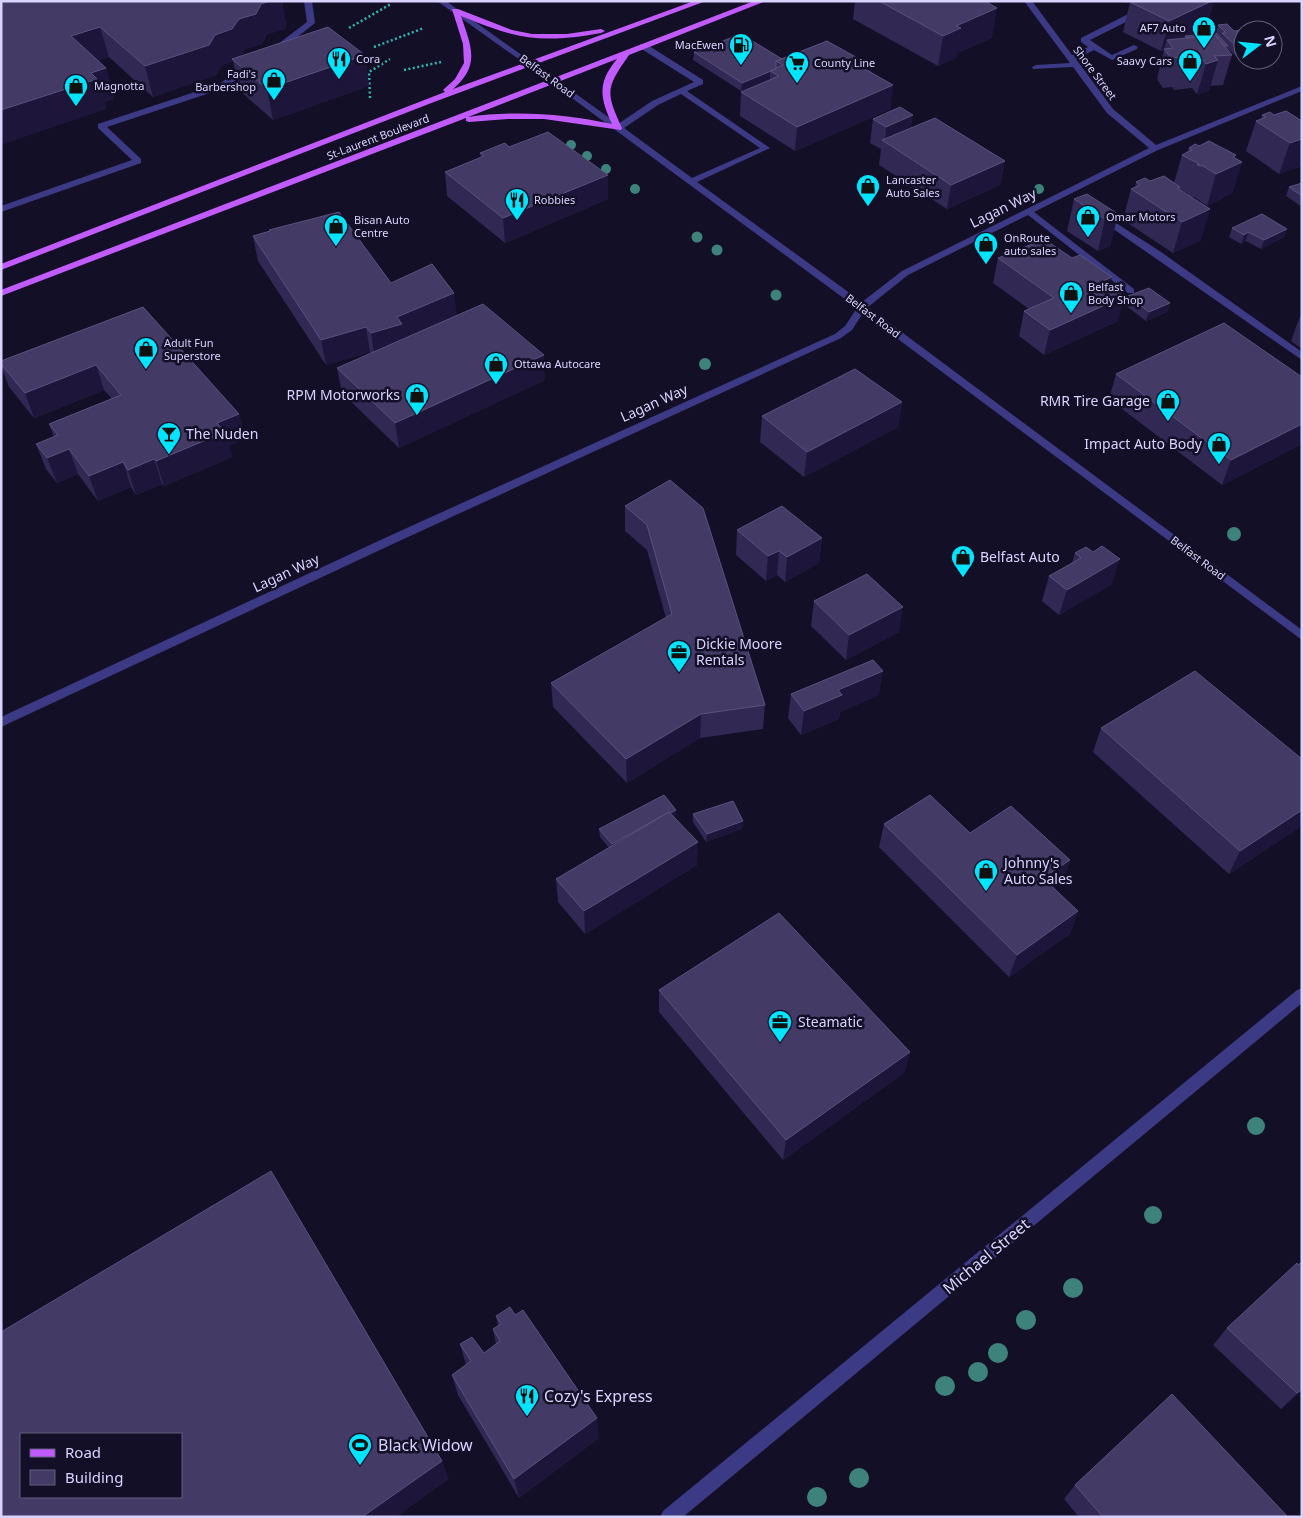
<svg xmlns="http://www.w3.org/2000/svg" width="1303" height="1518" font-family="'Noto Sans',sans-serif">
  <style>
    .lines { fill: none; stroke-linecap: round; stroke-linejoin: round }
    .path { stroke: #2fb8b0; stroke-width: 2.5; stroke-dasharray: 2 2.5; stroke-linecap: butt }
    .minor { fill: #3d3a85; fill-rule: evenodd }
    .major { fill: #c25bff; fill-rule: evenodd }
    .tree { fill: #3d827b }
    .wall { fill: #312854; fill-rule: evenodd }
    .shaded-wall { fill: #1d163a }
    .building { fill: #433a66; stroke: #5a527e; fill-rule: evenodd }
    .labels { text-anchor: middle; stroke-width: 5; stroke-linejoin: round; paint-order: stroke }
    .far-poi-label { font-size: 11px; fill: #d9d4ff; stroke: #130f26; text-anchor: start }
    .far-street-label { font-size: 11px; fill: #d9d4ff; stroke: #130f26 }
    .street-label { font-size: 14px; fill: #d9d4ff; stroke: #130f26 }
    .poi-label { font-size: 14px; fill: #d9d4ff; stroke: #130f26; text-anchor: start }
    .near-street-label { font-size: 16px; fill: #d9d4ff; stroke: #130f26 }
    .near-poi-label { font-size: 16px; fill: #d9d4ff; stroke: #130f26; text-anchor: start }
  </style>
  <rect width="100%" height="100%" fill="#130f26"/>
  <g class="lines">
    <path class="path" d="M349 28 391 4
      M374 47 424 28
      M404 70 441 62
      M370 98 369 72 390 59"/>
    <path class="minor" d="M304 1H312L315 23 280 51H274V47L307 22Z
      M437 1H446L618 124 652 101 694 82 640 48V44H646L703 80V84L687 91 770 148 697 182 862 302 902 271 1149 148 1107 113 1073 67 1033 69 1032 67 1036 65 1070 63 1024 1H1032L1072 55 1088 47 1081 42V38L1136 10H1142V14L1090 40 1112 55 1134 45 1138 47 1137 49 1112 60 1094 50 1076 59 1113 109 1156 145 1302 86V91L1158 150 1034 212 1134 289V293H1128L1028 215 908 275 868 307 1302 630V640L863 313 852 330 841 338 395 543 1 727V717L387 537 835 334 845 326 857 308 527 65ZM681 94 760 148 692 178 624 128 658 105Z
      M247 65 254 67 225 88 107 127 141 159V163L1 212V206L132 160 98 128V124L219 84Z
      M1102 214 1161 252 1302 352V360L1099 219V215Z
      M1302 988V1003L683 1517H660L663 1511 1297 990Z"/>
    <path class="major" d="M694 1H706L434 102 1 270V264L445 92 443 90 455 79 464 63 463 44 452 9H458L512 30 532 34H567L601 29 605 31 601 33C540 44 517 39 461 16 471 46 481 65 453 89Z
      M754 1H766L629 55C606 88 605 91 622 128L621 130 544 119H508L469 122 466 121V118L1 296V290ZM617 59C597 83 600 98 612 124 565 114 516 110 468 117Z"/>
  </g>
  <g class="tree">
    <circle cx="571" cy="145" r="5"/>
    <circle cx="587" cy="156" r="5"/>
    <circle cx="606" cy="169" r="5"/>
    <circle cx="635" cy="189" r="5"/>
    <circle cx="1039" cy="189" r="5"/>
    <circle cx="697" cy="237" r="5.5"/>
    <circle cx="717" cy="250" r="5.5"/>
    <circle cx="776" cy="295" r="5.5"/>
    <circle cx="705" cy="364" r="6"/>
    <circle cx="1234" cy="534" r="7"/>
    <circle cx="1256" cy="1126" r="9"/>
    <circle cx="1153" cy="1215" r="9"/>
    <circle cx="1073" cy="1288" r="10"/>
    <circle cx="1026" cy="1320" r="10"/>
    <circle cx="998" cy="1353" r="10"/>
    <circle cx="978" cy="1372" r="10"/>
    <circle cx="945" cy="1386" r="10"/>
    <circle cx="859" cy="1478" r="10"/>
    <circle cx="817" cy="1497" r="10"/>
  </g>
  <path class="wall" d="M1 1H282L286 25 285 29 267 34 262 44 245 49 241 56 365 55 369 86 273 120 239 90 233 61 222 65 216 75 153 97 109 57 97 61 106 68 114 99 104 102 106 109Z
    M855 1H985L992 38 957 53 956 58 938 66 853 19Z
    M1124 1H1214L1206 30 1196 35 1216 33 1218 25 1234 31 1243 30V56H1236L1227 48 1232 55 1223 85 1210 86 1209 91 1197 94 1192 88 1174 90 1172 87 1163 88 1157 79 1164 50 1161 51 1123 32 1130 2 1125 3Z
    M694 52 872 66 871 72 891 109 795 151 740 116 741 92 770 80 741 91 693 60Z
    M1262 115H1274L1302 121V166L1279 174 1246 151 1256 121 1261 119Z
    M873 119 912 128 1005 161 1000 185 947 209 879 165 881 149 870 143Z
    M1199 146 1236 155 1235 158 1242 162 1232 193 1207 206 1194 197H1190L1210 209 1200 241 1173 253 1123 220 1131 189 1135 187 1136 182 1150 181 1174 183 1182 155 1187 152 1189 148ZM1179 189 1188 194V195L1179 190Z
    M509 147 608 175V199L505 243 447 196 445 172 481 158 480 153Z
    M1302 183V207L1286 196 1289 187Z
    M1074 199 1118 214 1110 246 1098 251 1067 231Z
    M1232 228 1287 229 1284 237 1261 249 1246 241 1241 244 1229 237Z
    M269 230 391 283 457 315 545 380 399 448 342 393 337 368 371 353 370 352 326 365 258 261 253 236 269 232Z
    M998 258 1110 286 1118 321 1044 355 1019 336 1024 311 1029 309 993 283Z
    M1128 296 1170 303 1167 312 1146 321 1125 305Z
    M143 307 239 414 245 439 229 446 232 457 164 486 162 484 136 495 131 487 98 501 78 474 57 483 46 469 36 444 54 437 49 424 112 399 104 390 34 418 9 387 1 366V361Z
    M1302 315V349L1291 341 1300 316Z
    M1116 374 1302 377V444L1222 485 1109 399Z
    M902 402 898 427 804 477 760 442 762 416Z
    M670 480 765 705 763 729 700 738 627 783 553 707 551 683 666 618 647 550 625 531V506Z
    M737 530 822 538 819 563 785 582 777 575 766 581 736 555Z
    M1075 553 1112 584 1059 615 1042 601 1049 576 1072 563Z
    M814 601 899 632 846 660 811 626Z
    M791 694 879 695 840 712 839 719 801 735 788 718Z
    M1101 728 1302 759V826L1229 874 1093 752Z
    M676 810 675 818 697 865 585 934 558 902 556 879 609 848 600 837 599 829Z
    M693 814 742 829 706 842 693 822Z
    M884 824 970 833 1070 860 1062 883 1054 888 1078 911 1070 934 1009 977 879 847Z
    M659 990 910 1052 904 1073 783 1160 659 1012Z
    M1302 1262V1390L1281 1409 1213 1345 1227 1328Z
    M515 1315 599 1438 519 1498 458 1395 452 1375 466 1365 460 1344 484 1353 496 1344 493 1329 498 1327 496 1316Z
    M1075 1485 1288 1517H1079L1064 1499Z"/>
  <path class="shaded-wall" d="M271 1H282L286 25 285 29 267 34 262 44 245 49 239 60 232 59 233 61 222 65 216 75 153 97 145 66 215 35 261 4Z
    M1212 1H1214L1206 30 1187 39 1185 36 1183 41 1167 40 1164 49 1161 51 1169 21Z
    M997 8 992 38 957 53 956 58 938 66 943 36 956 26Z
    M100 27 109 57 79 67 71 36Z
    M365 55 369 86 273 120 267 89Z
    M1218 60 1209 91 1197 94 1206 64Z
    M872 66 869 90 865 69Z
    M106 68 114 99 104 102 106 109 1 145V110L91 73Z
    M770 71V80L741 91 742 83Z
    M893 85 891 109 795 151 797 127Z
    M913 115 910 139 885 142 886 127Z
    M1302 137V166L1279 174 1290 143Z
    M1236 155 1233 166 1242 162 1232 193 1207 206 1216 174 1233 157Z
    M1005 161 1000 185 947 209 951 185Z
    M608 175V199L505 243 503 218Z
    M1210 209 1200 241 1173 253 1182 222Z
    M1118 214 1110 246 1098 251 1105 219Z
    M1287 229 1284 237 1261 249 1264 240Z
    M1248 232 1246 241 1241 244 1244 235Z
    M1112 277 1105 302 1103 281Z
    M454 293 457 318 375 358 371 333 397 317Z
    M1125 296 1118 321 1044 355 1050 330Z
    M1170 303 1167 312 1146 321 1149 312Z
    M366 327 370 352 326 365 321 340Z
    M544 355 545 380 399 448 395 423Z
    M96 365 104 390 34 418 25 393Z
    M902 402 898 427 804 477 807 452Z
    M239 414 245 439 229 446 232 457 164 486 156 461 217 423Z
    M1302 424V444L1222 485 1231 460Z
    M69 449 78 474 57 483 47 458Z
    M154 459 162 484 136 495 128 470Z
    M123 462 131 487 98 501 89 476Z
    M822 538 819 563 785 582 787 557Z
    M779 551 777 575 766 581 768 556Z
    M1120 559 1112 584 1059 615 1067 590Z
    M903 607 899 632 846 660 849 635Z
    M883 671 879 695 840 712 839 719 801 735 804 711 838 690Z
    M701 714 700 738 627 783 626 759Z
    M676 810 675 818 613 852 612 844Z
    M1302 810V826L1229 874 1240 851Z
    M743 821 742 829 706 842 707 834Z
    M698 842 697 865 585 934 584 911Z
    M1070 860 1062 883 1035 901 1043 878Z
    M1078 911 1070 934 1009 977 1017 955Z
    M910 1052 904 1073 783 1160 786 1140Z
    M1302 1389V1390L1281 1409Z
    M597 1418 599 1438 519 1498 514 1479Z
    M442 1461 449 1479 396 1517H362Z"/>
  <path class="building" d="M1 1H271L261 4 256 14 239 19 232 29 215 35 209 45 145 66 100 27 71 36 106 68 91 73 97 79 1 110Z
    M879 1H985L997 8 956 26 961 28 943 36Z
    M1131 1H1212L1169 21 1130 2Z
    M1227 24 1234 31 1243 30V48H1238L1222 33H1226L1218 25Z
    M328 27 365 55 267 89 232 59Z
    M1257 28 1259 30H1245Z
    M1216 33 1228 46H1224L1215 35 1187 38 1185 36Z
    M741 34 782 59 776 61V69L742 83 694 52Z
    M1215 35 1232 55 1214 56 1218 60 1206 64 1201 58 1183 60 1180 57 1171 58 1164 49 1173 48 1167 40Z
    M827 41 872 66 865 69 893 85 797 127 741 92 779 76 770 71 783 65 776 61Z
    M900 107 913 115 886 127 873 119Z
    M1286 111 1302 121V139L1290 143 1256 121 1266 117 1262 115 1270 112 1274 115Z
    M935 118 1005 161 951 185 882 140Z
    M548 132 608 175 503 218 445 172 484 156 480 153 505 143 509 147Z
    M1209 141 1236 155 1233 157 1242 162 1216 174 1203 166 1197 165 1199 164 1182 155 1192 150 1189 148 1195 144 1199 146Z
    M1164 176 1180 187 1177 188 1210 209 1182 222 1131 189 1140 185 1136 182 1145 178 1150 181Z
    M1302 183V196L1289 187Z
    M1087 194 1118 214 1105 219 1074 199Z
    M339 212 391 283 432 264 454 293 397 317 402 324 371 333 366 327 321 340 253 236 270 231 269 230Z
    M1262 214 1287 229 1264 240 1248 232 1244 235 1232 228Z
    M1044 239 1072 258 1080 255 1112 277 1103 281 1125 296 1050 330 1024 311 1054 298 998 258Z
    M1149 288 1170 303 1149 312 1128 296Z
    M483 304 544 355 395 423 337 368Z
    M143 307 239 414 217 423 225 432 156 461 154 459 128 470 123 462 89 476 69 449 47 458 36 444 58 435 49 424 121 395 96 365 25 393 1 364V361Z
    M1224 323 1302 377V424L1231 460 1116 374Z
    M855 369 902 402 807 452 762 416Z
    M670 480 703 508 765 705 701 714 626 759 551 683 672 614 647 525 625 506Z
    M782 506 822 538 787 557 779 551 768 556 737 530Z
    M1102 546 1120 559 1067 590 1049 576 1081 558 1075 553 1086 547 1093 552Z
    M867 574 903 607 849 635 814 601Z
    M873 660 883 671 838 690 842 695 804 711 791 694Z
    M1195 671 1302 759V810L1240 851 1101 728Z
    M664 795 676 810 670 813 669 812 612 844 599 829Z
    M930 795 970 833 1011 806 1070 860 1043 878 1078 911 1017 955 884 824Z
    M733 801 743 821 707 834 693 814Z
    M669 812 698 842 584 911 556 879Z
    M779 913 910 1052 786 1140 659 990Z
    M271 1171 442 1461 362 1517H1V1332ZM21 1434H181V1497H21Z
    M1302 1262V1389L1297 1393 1227 1328 1297 1263 1298 1265Z
    M510 1307 515 1315 523 1310 597 1418 514 1479 452 1375 471 1361 460 1344 472 1337 484 1353 500 1341 493 1329 501 1324 496 1316Z
    M1172 1394 1288 1517H1103L1075 1485Z"/>
  <defs>
    <g id="shop-pin" transform="scale(1.25)"><path d="M0 17L-7.5 6A9.5 9.5 0 1 1 7.5 6Z" fill="#00e5ff" stroke="#130f26"/><path d="M-5-2.5h2.3a2.7 3.5 0 0 1 5.4 0H5L5.5 6h-11ZM-1.5-2.5h3a1.5 2.3 0 0 0-3 0Z" fill="#111"/></g>
    <g id="fuel-pin" transform="scale(1.25)"><path d="M0 17L-7.5 6A9.5 9.5 0 1 1 7.5 6Z" fill="#00e5ff" stroke="#130f26"/><path d="M-5.5-6h7V0h2V4h1.3V-2.5L3-4.5l.8-.8L6-3V5H2.5V1h-1V6h-7ZM-4.2-4.7v3.2H.2V-4.7Z" fill="#111"/></g>
    <g id="restaurant-pin" transform="scale(1.25)"><path d="M0 17L-7.5 6A9.5 9.5 0 1 1 7.5 6Z" fill="#00e5ff" stroke="#130f26"/><path d="M-5-6h1v4h1v-4h1v4h1v-4h1v5L-1.5 .5V6h-2V.5L-5-1ZM5-6V6H3V1.5H1.5Q1.5-4 5-6Z" fill="#111"/></g>
    <g id="supermarket-pin" transform="scale(1.25)"><path d="M0 17L-7.5 6A9.5 9.5 0 1 1 7.5 6Z" fill="#00e5ff" stroke="#130f26"/><path d="M-6-5.5h2.5l.6 2H6L4.5 2H-2.5L-4.4-4H-6ZM-1.5 3.2a1.3 1.3 0 1 0 .1 0ZM3 3.2a1.3 1.3 0 1 0 .1 0Z" fill="#111"/></g>
    <g id="bar-pin" transform="scale(1.25)"><path d="M0 17L-7.5 6A9.5 9.5 0 1 1 7.5 6Z" fill="#00e5ff" stroke="#130f26"/><path d="M-6-5H6L.8 .8V4.5H3.5V6h-7V4.5H-.8V.8Z" fill="#111"/></g>
    <g id="office-pin" transform="scale(1.25)"><path d="M0 17L-7.5 6A9.5 9.5 0 1 1 7.5 6Z" fill="#00e5ff" stroke="#130f26"/><path d="M-6-3h4V-5.5h4V-3h4V5H-6ZM-1-4.5V-3h2v-1.5ZM-6 0V1H6V0Z" fill="#111"/></g>
    <g id="stadium-pin" transform="scale(1.25)"><path d="M0 17L-7.5 6A9.5 9.5 0 1 1 7.5 6Z" fill="#00e5ff" stroke="#130f26"/><path d="M0-5a6.5 5 0 1 0 0 10a6.5 5 0 1 0 0-10ZM-3.5-1.8h7v3.6h-7Z" fill="#111"/></g>
  </defs>
  <g fill-rule="evenodd">
    <use href="#shop-pin" x="1204" y="28"/>
    <use href="#fuel-pin" x="741" y="45"/>
    <use href="#restaurant-pin" x="339" y="59"/>
    <use href="#shop-pin" x="1190" y="61"/>
    <use href="#supermarket-pin" x="797" y="63"/>
    <use href="#shop-pin" x="274" y="80"/>
    <use href="#shop-pin" x="76" y="86"/>
    <use href="#shop-pin" x="868" y="186"/>
    <use href="#restaurant-pin" x="517" y="200"/>
    <use href="#shop-pin" x="1088" y="217"/>
    <use href="#shop-pin" x="336" y="226"/>
    <use href="#shop-pin" x="986" y="244"/>
    <use href="#shop-pin" x="1071" y="293"/>
    <use href="#shop-pin" x="146" y="349"/>
    <use href="#shop-pin" x="496" y="364"/>
    <use href="#shop-pin" x="417" y="395"/>
    <use href="#shop-pin" x="1168" y="401"/>
    <use href="#bar-pin" x="169" y="434"/>
    <use href="#shop-pin" x="1219" y="444"/>
    <use href="#shop-pin" x="963" y="557"/>
    <use href="#office-pin" x="679" y="652"/>
    <use href="#shop-pin" x="986" y="871"/>
    <use href="#office-pin" x="780" y="1022"/>
    <use href="#restaurant-pin" x="527" y="1396"/>
    <use href="#stadium-pin" x="360" y="1445"/>
  </g>
  <g class="labels">
    <g class="far-poi-label">
      <text x="1186" y="32" text-anchor="end">AF7 Auto</text>
      <text x="724" y="49" text-anchor="end">MacEwen</text>
      <text x="356" y="63">Cora</text>
      <text x="1172" y="65" text-anchor="end">Saavy Cars</text>
      <text x="814" y="67">County Line</text>
      <text x="256" y="78" text-anchor="end">Fadi's<tspan x="256" dy="13">Barbershop</tspan></text>
      <text x="94" y="90">Magnotta</text>
      <text x="886" y="184">Lancaster<tspan x="886" dy="13">Auto Sales</tspan></text>
      <text x="534" y="204">Robbies</text>
      <text x="1106" y="221">Omar Motors</text>
      <text x="354" y="224">Bisan Auto<tspan x="354" dy="13">Centre</tspan></text>
      <text x="1004" y="242">OnRoute<tspan x="1004" dy="13">auto sales</tspan></text>
      <text x="1088" y="291">Belfast<tspan x="1088" dy="13">Body Shop</tspan></text>
      <text x="164" y="347">Adult Fun<tspan x="164" dy="13">Superstore</tspan></text>
      <text x="514" y="368">Ottawa Autocare</text>
    </g>
    <g class="far-street-label">
      <text transform="translate(1095 73) rotate(53)" y="4">Shore Street</text>
      <text transform="translate(547 76) rotate(36)" y="4">Belfast Road</text>
      <text transform="translate(378 137) rotate(-21)" y="4">St-Laurent Boulevard</text>
      <text transform="translate(873 316) rotate(37)" y="4">Belfast Road</text>
      <text transform="translate(1198 558) rotate(37)" y="4">Belfast Road</text>
    </g>
    <g class="street-label">
      <text transform="translate(1003 208) rotate(-26)" y="5">Lagan Way</text>
      <text transform="translate(654 403) rotate(-24)" y="5">Lagan Way</text>
      <text transform="translate(286 573) rotate(-25)" y="5">Lagan Way</text>
    </g>
    <g class="poi-label">
      <text x="400" y="400" text-anchor="end">RPM Motorworks</text>
      <text x="1150" y="406" text-anchor="end">RMR Tire Garage</text>
      <text x="186" y="439">The Nuden</text>
      <text x="1202" y="449" text-anchor="end">Impact Auto Body</text>
      <text x="980" y="562">Belfast Auto</text>
      <text x="696" y="649">Dickie Moore<tspan x="696" dy="16">Rentals</tspan></text>
      <text x="1004" y="868">Johnny's<tspan x="1004" dy="16">Auto Sales</tspan></text>
      <text x="798" y="1027">Steamatic</text>
    </g>
    <g class="near-street-label">
      <text transform="translate(986 1256) rotate(-40)" y="6">Michael Street</text>
    </g>
    <g class="near-poi-label">
      <text x="544" y="1402">Cozy's Express</text>
      <text x="378" y="1451">Black Widow</text>
    </g>
  </g>
  <rect width="1303" height="1518" fill="none" stroke="#d9d4ff" stroke-width="5"/>
  <rect x="20" y="1433" width="162" height="65" fill="#130f26" stroke="#625e7d"/>
  <rect x="30" y="1449" width="25" height="8" fill="#c25bff" stroke="#625e7d"/>
  <text x="65" y="1458" font-size="15" fill="#d9d4ff">Road</text>
  <rect x="30" y="1470" width="25" height="15" fill="#433a66" stroke="#625e7d"/>
  <text x="65" y="1483" font-size="15" fill="#d9d4ff">Building</text>
  <g transform="translate(1258 45) rotate(74)"><circle r="24" fill="#130f26" stroke="#625e7d"/>
  <path d="M0-4L9 19L0 12L-9 19Z" fill="#00e5ff"/>
  <text y="-8" font-size="14" font-weight="bold" text-anchor="middle" fill="#d9d4ff">N</text>
  </g>
</svg>
